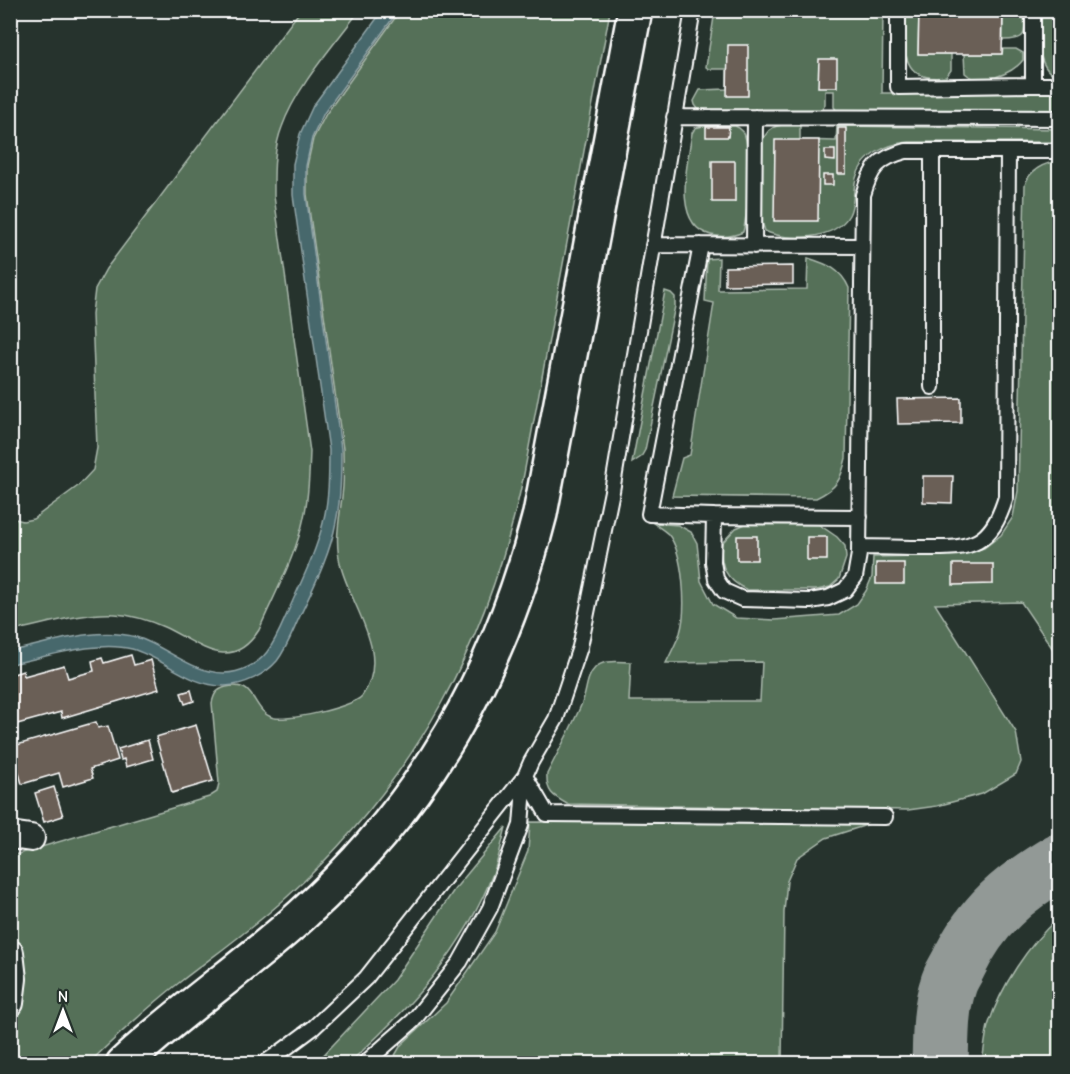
<svg xmlns="http://www.w3.org/2000/svg" width="1070" height="1074" font-family="'Comic Neue',sans-serif">
  <style>
    .green { fill: #547058; stroke: #aab8ac; stroke-width: 1.5 }
    .water { fill: #46676c; stroke: #90a4a7; stroke-width: 1.5 }
    .lines { fill: none; stroke-linecap: round; stroke-linejoin: round }
    .taxiway { stroke: #929996; stroke-width: 57 }
    .building { fill: #6a5e56; stroke: #fff; stroke-width: 1.5 }
    .lane-casing { stroke: #fff; stroke-width: 18 }
    .street-casing { stroke: #fff; stroke-width: 30 }
    .secondary-casing { stroke: #fff; stroke-width: 38 }
    .lane { stroke: #26332d; stroke-width: 14 }
    .street { stroke: #26332d; stroke-width: 26 }
    .secondary { stroke: #26332d; stroke-width: 33 }
  </style>
  <rect width="100%" height="100%" fill="#26332d"/>
  <filter id="ink" filterUnits="userSpaceOnUse"><feTurbulence type="fractalNoise" baseFrequency=".0167" numOctaves="2"/><feDisplacementMap in="SourceGraphic" scale="12" xChannelSelector="R" yChannelSelector="G"/><feConvolveMatrix kernelMatrix="1 2 1 2 8 2 1 2 1" color-interpolation-filters="sRGB"/></filter>
  <g filter="url(#ink)">
    <path class="green" d="M883 10 882 93H1059L1060 112H838L834 107V91H825V104L820 111 699 110 695 105 694 101 700 90 727 89V69H709L706 67 715 11Z
      M300 11H359C334 45 296 87 282 127 273 150 274 173 274 196L310 452C309 474 309 495 304 517 296 556 275 593 259 630 230 675 199 643 164 627 148 620 132 615 115 614 83 612 42 625 11 631V518L23 521 33 519 78 486 93 470 97 448 92 314 95 289 106 269Z
      M400 11H610L524 474C489 642 415 781 287 897 253 928 216 954 180 982 148 1007 118 1035 89 1063L11 1064V1048L18 995 16 946 11 923V856L209 797 217 792 219 783 212 703C214 694 216 690 226 687 256 680 251 708 271 717 283 723 353 707 362 696 392 655 352 608 341 567 333 537 341 516 343 486 344 474 343 462 343 449L307 194V166L313 139 326 114Z
      M905 11H919L918 54H951V70L946 77C897 84 905 44 905 11Z
      M1003 11H1024C1024 33 1030 40 1003 40Z
      M1040 11H1059V78C1033 68 1040 33 1040 11Z
      M1003 49H1016L1023 53V60C1012 74 980 87 965 73L964 54H1002Z
      M800 124V140L836 141 837 126 1059 129V142H909C885 144 859 157 855 183 853 194 854 206 849 215 835 240 788 242 765 231L761 219V146C767 123 779 125 800 124Z
      M703 126H735C741 128 745 133 746 140 750 159 748 214 743 232 732 237 723 238 711 235 671 225 688 161 692 133L695 128Z
      M1059 161V658L1021 602 935 604 1016 732 1021 762 1016 774 982 794 937 806 908 810 567 804C553 796 546 792 547 774 559 750 572 727 582 703 587 691 586 677 595 668 603 659 620 662 631 662L629 701H760L762 662 666 663C671 653 676 643 680 633 687 610 684 553 668 534 664 530 657 526 653 523L678 525 691 532 697 543 701 581 713 604 736 618 774 620 839 615 857 604 866 591 872 577 873 557 960 555 984 548 1001 535 1013 517 1018 491 1025 185C1029 170 1044 163 1059 161Z
      M719 258 718 290 807 289 808 258C827 264 841 269 849 288L846 458C841 480 837 488 816 498L672 496 682 458 690 455 714 303 705 301 707 259Z
      M665 291 671 293 675 297V306L645 450 641 457 632 463Z
      M748 523 818 524 837 537 845 546 846 558 839 579 830 587 817 590H747C726 580 719 566 722 543L736 528Z
      M530 822 873 823 826 838 797 858 787 881 784 912 782 1063 390 1064 401 1045 446 1003 495 932 528 851Z
      M506 827C502 842 499 857 494 871 464 950 410 1008 349 1063H316L394 980 454 890Z
      M1059 917V1063H982C984 1051 985 1038 988 1026 1001 986 1028 945 1059 917Z"/>
    <path class="water" d="M383 10 398 11 324 113 312 138 306 166V194L341 449C341 474 341 498 336 522 330 555 314 586 300 616 293 631 287 648 277 661 265 675 244 685 225 686 190 687 164 658 132 649 96 640 47 657 11 664V651C50 643 96 626 136 637 166 646 192 673 224 673 240 673 258 664 267 652 277 639 283 622 290 607 302 580 316 552 323 523 329 499 329 474 329 450L293 195V164L300 134 313 106Z"/>
    <g class="lines">
      <path class="taxiway" d="M940 1064C941 1038 940 1010 948 986 950 978 955 971 958 965 981 916 1014 888 1060 861"/>
    </g>
    <path class="building" d="M919 10H1003L1002 54H918Z
      M728 45H748V96H727Z
      M819 59H837V87H818Z
      M706 127H729L728 137H706Z
      M838 128H846V174H838Z
      M775 140H819L818 221H774Z
      M825 150H835V161L825 160Z
      M712 161H735V202H712Z
      M823 175H833V185H823Z
      M793 266V284L725 285V267Z
      M961 398V423L898 424 897 399Z
      M923 476H953L952 503 923 502Z
      M737 536H757V560H737Z
      M807 537H827V560H807Z
      M876 563H904V584H876Z
      M953 564H993V584L953 585Z
      M131 655 134 665 151 660 159 689 62 718 61 712 10 726V675L23 671 24 676 64 665 68 678 94 671 92 661 102 658 104 663Z
      M191 690 194 701 185 704 181 693Z
      M96 722 98 728 108 726 118 760 90 769 93 778 63 787 59 773 22 784 17 766 10 768V747Z
      M196 725 213 781 172 793 156 737Z
      M148 740 153 759 126 767 124 759 121 760 118 749Z
      M54 787 63 816 44 822 35 793Z"/>
    <g class="lines">
      <g class="lane-casing">
        <path id="lane" d="M898 10V87L1033 85V10
          M1033 85H1060
          M674 117 1060 118
          M653 245 862 246
          M701 245 649 514 714 516
          M754 246 755 117
          M932 387V151
          M860 517 714 516 713 562 716 579 724 591 742 599 810 601 828 598 845 590 855 577 859 554 863 195C871 168 878 158 906 151H1060
          M859 547C881 547 903 548 925 548 972 549 991 546 1006 497L1008 151
          M263 1064 282 1051 313 1028 366 978 525 776 531 762 556 719 580 647 612 491 693 10
          M364 1064 413 1021 460 962 490 908 521 825 525 776 547 814 885 817"/>
      </g>
      <g class="street-casing">
        <path id="street" d="M10 835 31 838
          M10 953 13 979 10 1003"/>
      </g>
      <g class="secondary-casing">
        <path id="secondary" d="M123 1064C180 1010 245 967 302 915 425 804 499 674 540 514L635 10"/>
      </g>
      <use href="#lane" class="lane"/>
      <use href="#street" class="street"/>
      <use href="#secondary" class="secondary"/>
    </g>
  </g>
  <rect width="1070" height="1074" fill="none" stroke="#26332d" stroke-width="36"/>
  <rect x="18" y="18" width="1034" height="1038" fill="none" stroke="#fff" stroke-width="2" filter="url(#ink)"/>
  <g transform="translate(63 1011)" stroke="#26332d" stroke-width="4.5" paint-order="stroke">
  <path d="M0-4.5L10 22L0 15L-10 22Z" fill="#ffffff"/>
  <text y="-9" font-size="16" font-weight="bold" text-anchor="middle" fill="#ffffff">N</text>
  </g>
</svg>
